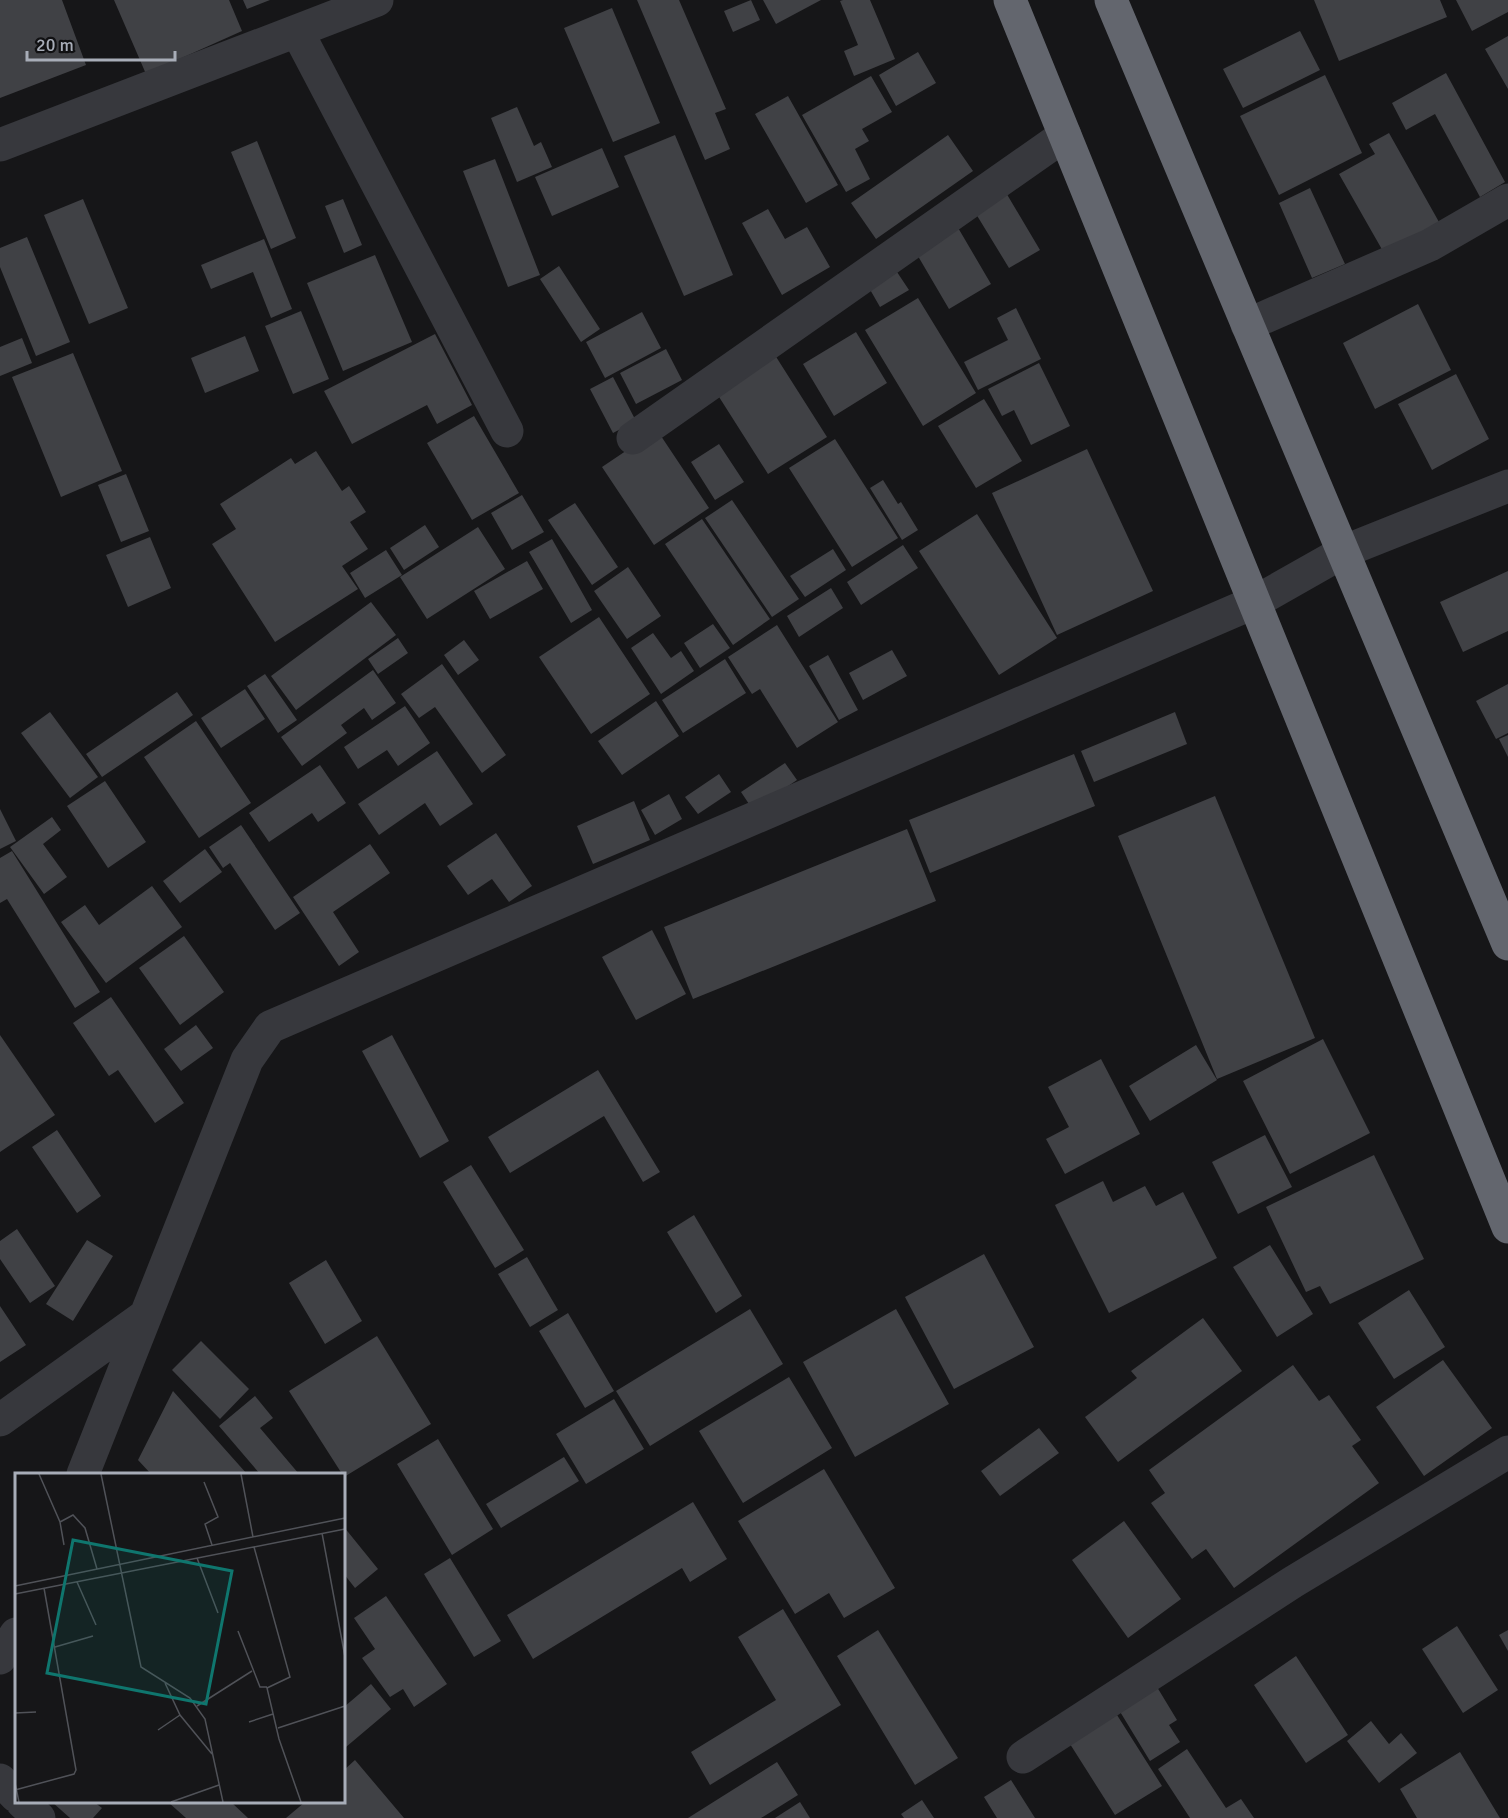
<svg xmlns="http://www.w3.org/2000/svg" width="1508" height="1818" font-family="Signika,sans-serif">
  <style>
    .building { fill: #404145 }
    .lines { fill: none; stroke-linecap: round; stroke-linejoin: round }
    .minor { stroke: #37383d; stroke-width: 33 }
    .highway { stroke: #63666e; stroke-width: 33 }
    .inset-road { fill: none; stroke: #505258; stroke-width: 1.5 }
    .view { fill: #0f766e; fill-opacity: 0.15; stroke: #0f766e; stroke-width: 3 }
    .inset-edge { fill: none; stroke: #a8adb8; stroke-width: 3 }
  </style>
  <rect width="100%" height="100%" fill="#161618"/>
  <path class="building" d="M0 0H62L86 65 0 98Z
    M114 0H229L242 31 146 74Z
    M243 0H270L247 9Z
    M637 0H679L726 109 715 113 730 149 705 160Z
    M751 0 760 20 733 32 724 11Z
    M763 0H821L776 24Z
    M843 0H870L895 59 854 76 844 51 858 45 840 1Z
    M1314 0H1440L1447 17 1339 61Z
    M1456 0H1508V12L1472 31Z
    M612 8 660 123 613 142 564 28Z
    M1300 31 1320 70 1243 108 1223 69Z
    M1508 36V89L1485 49Z
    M918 52 936 83 896 106 879 75Z
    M1446 73 1505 182 1480 197 1435 114 1406 130 1392 103Z
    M1325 75 1362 153 1279 195 1240 116Z
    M871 76 892 112 862 129 869 141 855 149 870 179 846 192 802 115Z
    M788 96 838 185 806 203 755 114Z
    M517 107 534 146 541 142 552 167 517 182 491 118Z
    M1389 133 1439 222 1384 253 1339 174 1375 154 1369 144Z
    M675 135 733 275 684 296 624 156Z
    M948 135 973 171 876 239 851 203Z
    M257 141 296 238 271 249 231 152Z
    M602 148 619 187 552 216 535 177Z
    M495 159 540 275 508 287 463 171Z
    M1310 188 1345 264 1312 278 1279 203Z
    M1005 191 1040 250 1009 268 973 209Z
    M83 199 128 308 89 324 44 215Z
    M343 199 362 245 344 253 325 206Z
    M768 209 785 239 807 227 830 267 782 295 742 223Z
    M957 226 991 284 949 309 915 251Z
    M27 237 70 342 36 356 0 267V248Z
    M264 239 292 309 271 318 253 272 211 289 201 265Z
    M375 255 412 342 343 371 307 283Z
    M559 266 600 329 581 342 540 279Z
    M895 269 909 290 880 307 868 286Z
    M918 298 976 393 923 426 865 330Z
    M1418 304 1451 370 1375 409 1343 343Z
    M1016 308 1041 359 978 390 964 362 1008 340 997 318Z
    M301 311 329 379 293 394 265 326Z
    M642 312 661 348 605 378 586 342Z
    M856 332 887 383 834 416 803 364Z
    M435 334 472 405 437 424 427 405 352 444 324 391Z
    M245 336 259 371 205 393 191 358Z
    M22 338 32 363 0 376V347Z
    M666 349 682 380 636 404 620 373Z
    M773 352 827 437 768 474 714 389Z
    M73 353 122 471 61 497 12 377Z
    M1039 363 1070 426 1031 445 1014 410 1002 416 988 389Z
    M1456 374 1489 439 1432 470 1398 404Z
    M613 377 636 421 613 433 590 389Z
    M984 399 1022 461 976 488 938 426Z
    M474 416 519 493 472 520 427 443Z
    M657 430 709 508 654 545 602 467Z
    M835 439 898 538 852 567 789 468Z
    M719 444 744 482 715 500 691 462Z
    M1087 449 1153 591 1057 635 992 493Z
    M316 451 342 491 349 486 366 512 350 522 368 549 342 566 358 589 275 642 212 544 236 529 220 504 291 458 295 464Z
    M126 474 149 531 121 542 98 485Z
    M883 480 898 504 901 502 918 530 902 540 870 488Z
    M522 495 544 532 512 550 491 513Z
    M732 500 799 599 772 617 705 518Z
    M575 503 618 567 592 585 548 520Z
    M977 514 1057 638 999 675 919 551Z
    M702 519 770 619 733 645 665 544Z
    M425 525 439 547 404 570 390 548Z
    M478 527 505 569 427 619 400 577Z
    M150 537 171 588 128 607 106 555Z
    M552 539 592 610 571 623 529 552Z
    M903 545 918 568 861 605 847 582Z
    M833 549 846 570 805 597 790 576Z
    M386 550 402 575 365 598 350 573Z
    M527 561 543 589 490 619 474 591Z
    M628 567 661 616 627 639 594 591Z
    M1508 571V631L1463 652 1440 602Z
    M831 588 843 608 799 637 787 616Z
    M371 602 396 635 296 710 271 676Z
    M599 617 650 694 591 734 539 657Z
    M713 624 730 648 700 668 684 643Z
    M777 625 838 722 797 748 760 689 752 694 728 657Z
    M653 633 671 658 681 651 694 671 661 694 631 648Z
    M398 638 408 653 378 674 368 659Z
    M464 640 479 660 458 675 444 655Z
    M892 650 907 676 863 700 849 673Z
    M828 655 858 710 839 720 809 666Z
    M725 659 746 693 683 733 662 700Z
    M442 664 506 755 482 773 435 707 419 718 401 694Z
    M373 670 396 703 372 720 364 708 341 725 347 733 302 766 281 737Z
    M265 674 297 720 278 733 247 686Z
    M1508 684V733L1496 739 1476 701Z
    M245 689 265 719 221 748 201 718Z
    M177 692 193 715 102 777 86 754Z
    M656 701 679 736 622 775 598 741Z
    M405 706 430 743 398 766 387 750 358 769 344 747Z
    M50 712 98 777 70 798 21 733Z
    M1175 712 1187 744 1094 782 1081 751Z
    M196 721 251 803 199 838 144 757Z
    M1508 735V757L1499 739Z
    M437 751 473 804 440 826 425 803 379 835 358 804Z
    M1074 754 1095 806 930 873 909 820Z
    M785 763 797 780 753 810 741 792Z
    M320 765 346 803 318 822 312 813 269 842 249 813Z
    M719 774 731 792 698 814 685 797Z
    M105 781 146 842 108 868 67 806Z
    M669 794 682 819 655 835 641 810Z
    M1215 796 1315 1038 1217 1079 1118 836Z
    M634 801 650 840 593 864 577 826Z
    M0 809 16 841 0 849Z
    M52 817 61 830 43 844 67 877 44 894 10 847Z
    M241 825 300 913 275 930 230 863 223 868 209 847Z
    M907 829 936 901 693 999 664 927Z
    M496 833 532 886 509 902 492 879 468 895 447 866Z
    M370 844 390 873 333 912 359 952 339 966 293 897Z
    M205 849 222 872 180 903 163 881Z
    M12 851 100 992 75 1008 7 899 0 903V858Z
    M152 886 182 927 106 983 61 922 85 905 99 925Z
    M652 930 686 994 636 1020 602 957Z
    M184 936 224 992 180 1025 139 968Z
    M111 997 184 1103 155 1123 118 1070 109 1076 73 1023Z
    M196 1025 213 1048 181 1071 164 1049Z
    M0 1035 55 1115 0 1152Z
    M392 1035 449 1141 420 1158 362 1051Z
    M1323 1039 1370 1133 1290 1174 1243 1081Z
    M1196 1045 1217 1080 1150 1121 1129 1086Z
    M1101 1059 1140 1134 1065 1174 1046 1139 1069 1127 1048 1087Z
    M598 1070 660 1172 643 1182 604 1116 510 1173 488 1137Z
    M57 1130 101 1196 77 1213 32 1147Z
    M1265 1135 1292 1187 1238 1214 1212 1162Z
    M1374 1155 1424 1259 1330 1304 1320 1286 1306 1292 1266 1207Z
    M471 1165 524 1250 495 1268 443 1182Z
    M1103 1181 1113 1202 1145 1186 1156 1206 1183 1192 1217 1258 1109 1313 1055 1205Z
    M694 1215 742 1296 716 1313 667 1232Z
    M17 1229 55 1286 30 1303 0 1259V1241Z
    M87 1240 113 1256 73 1321 46 1304Z
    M1270 1245 1313 1314 1277 1337 1233 1267Z
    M984 1254 1034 1347 954 1389 905 1297Z
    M527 1257 558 1310 530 1327 498 1274Z
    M326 1260 362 1321 325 1344 289 1283Z
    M1409 1290 1445 1347 1394 1379 1358 1323Z
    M0 1306 26 1345 0 1362Z
    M750 1309 783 1364 650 1446 616 1391Z
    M896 1309 949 1404 855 1457 803 1362Z
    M568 1313 614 1391 585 1408 539 1331Z
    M1203 1318 1242 1371 1118 1462 1085 1417 1137 1378 1131 1371Z
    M377 1336 431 1424 344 1477 289 1391Z
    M201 1341 249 1389 220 1419 172 1370Z
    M1443 1360 1492 1428 1424 1476 1376 1407Z
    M1293 1365 1319 1401 1329 1395 1361 1440 1352 1446 1379 1483 1234 1588 1206 1549 1192 1559 1151 1503 1165 1493 1149 1470Z
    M789 1377 832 1448 743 1503 699 1431Z
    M173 1391 247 1474H151L138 1460Z
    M255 1396 273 1418 260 1428 299 1474H260L219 1426Z
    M614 1399 644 1449 586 1484 556 1434Z
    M1039 1428 1059 1453 1000 1496 981 1471Z
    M438 1439 493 1529 452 1555 397 1464Z
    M564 1457 579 1481 501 1528 486 1504Z
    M824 1469 895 1588 844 1618 829 1593 795 1614 738 1521Z
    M693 1502 727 1559 690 1582 682 1568 533 1659 507 1615Z
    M1124 1521 1181 1599 1128 1638 1072 1560Z
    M344 1527 378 1569 355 1588 344 1574Z
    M450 1558 501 1641 474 1657 424 1574Z
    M386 1596 447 1684 414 1707 403 1689 390 1697 362 1658 375 1649 354 1618Z
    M783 1609 841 1705 710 1785 691 1752 776 1700 738 1637Z
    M1457 1626 1498 1690 1463 1713 1422 1649Z
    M878 1630 958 1758 915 1785 837 1656Z
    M1508 1630V1651L1499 1635Z
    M1296 1656 1348 1735 1306 1763 1254 1685Z
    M371 1684 391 1709 346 1747 344 1744V1707Z
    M1157 1687 1177 1720 1169 1725 1180 1742 1150 1761 1119 1710Z
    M1117 1715 1162 1786 1115 1815 1070 1744Z
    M1371 1721 1389 1744 1401 1733 1417 1753 1379 1783 1347 1741Z
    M1187 1749 1226 1808 1241 1799 1254 1818H1190L1158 1769Z
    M1460 1752 1500 1818H1417L1400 1789Z
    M355 1760 404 1818H286L305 1802H344V1770Z
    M777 1762 798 1795 761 1818H688Z
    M1011 1780 1035 1818H997L984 1797Z
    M922 1800 934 1818H904L901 1814Z
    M52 1802H94L102 1808 93 1818H70Z
    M168 1802H231L248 1818H186Z
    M800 1802 810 1818H775Z"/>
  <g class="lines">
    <path class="minor" d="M297 31 507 431
      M0 145 377 0
      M1247 325 1430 245 1508 200
      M633 438 1065 135
      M0 1420 145 1316
      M83 1474 247 1060 270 1027 1255 602 1345 551 1508 486
      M0 1658 16 1634
      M1023 1757 1293 1582 1508 1452
      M0 1780 16 1796
      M22 1802 39 1818"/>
    <path class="highway" d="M1010 0 1508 1227
      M1111 0C1243 315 1377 629 1508 944"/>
  </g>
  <g transform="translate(15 1473)">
    <rect width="330" height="330" fill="#161618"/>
    <path class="inset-road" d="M24 1 45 49 49 72M86 1 126 194 175 225 190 246 208 329M226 1 238 64M189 9 203 44 190 51 197 72M45 49 58 42 70 55 82 96M307 60 330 184M239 74 275 204 252 215 264 266 286 329M182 85 203 140M62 109 81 152M0 113 330 45M0 121 330 56M223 158 245 214H252M40 174 78 163M150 210 165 242 197 281M182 233 237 198M0 240 21 239M234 249 258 241M263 255 330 233M143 257 165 242M0 310 4 329M0 317 59 301 61 297 29 115M156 329 204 312"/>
    <path class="view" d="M58 67 217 98 191 231 32 200Z"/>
    <rect width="330" height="330" class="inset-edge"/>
  </g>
  <path d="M27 51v9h148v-9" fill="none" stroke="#a8adb8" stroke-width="3"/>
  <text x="36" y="51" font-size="18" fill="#a8adb8" stroke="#111113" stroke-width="4.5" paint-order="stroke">20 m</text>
</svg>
